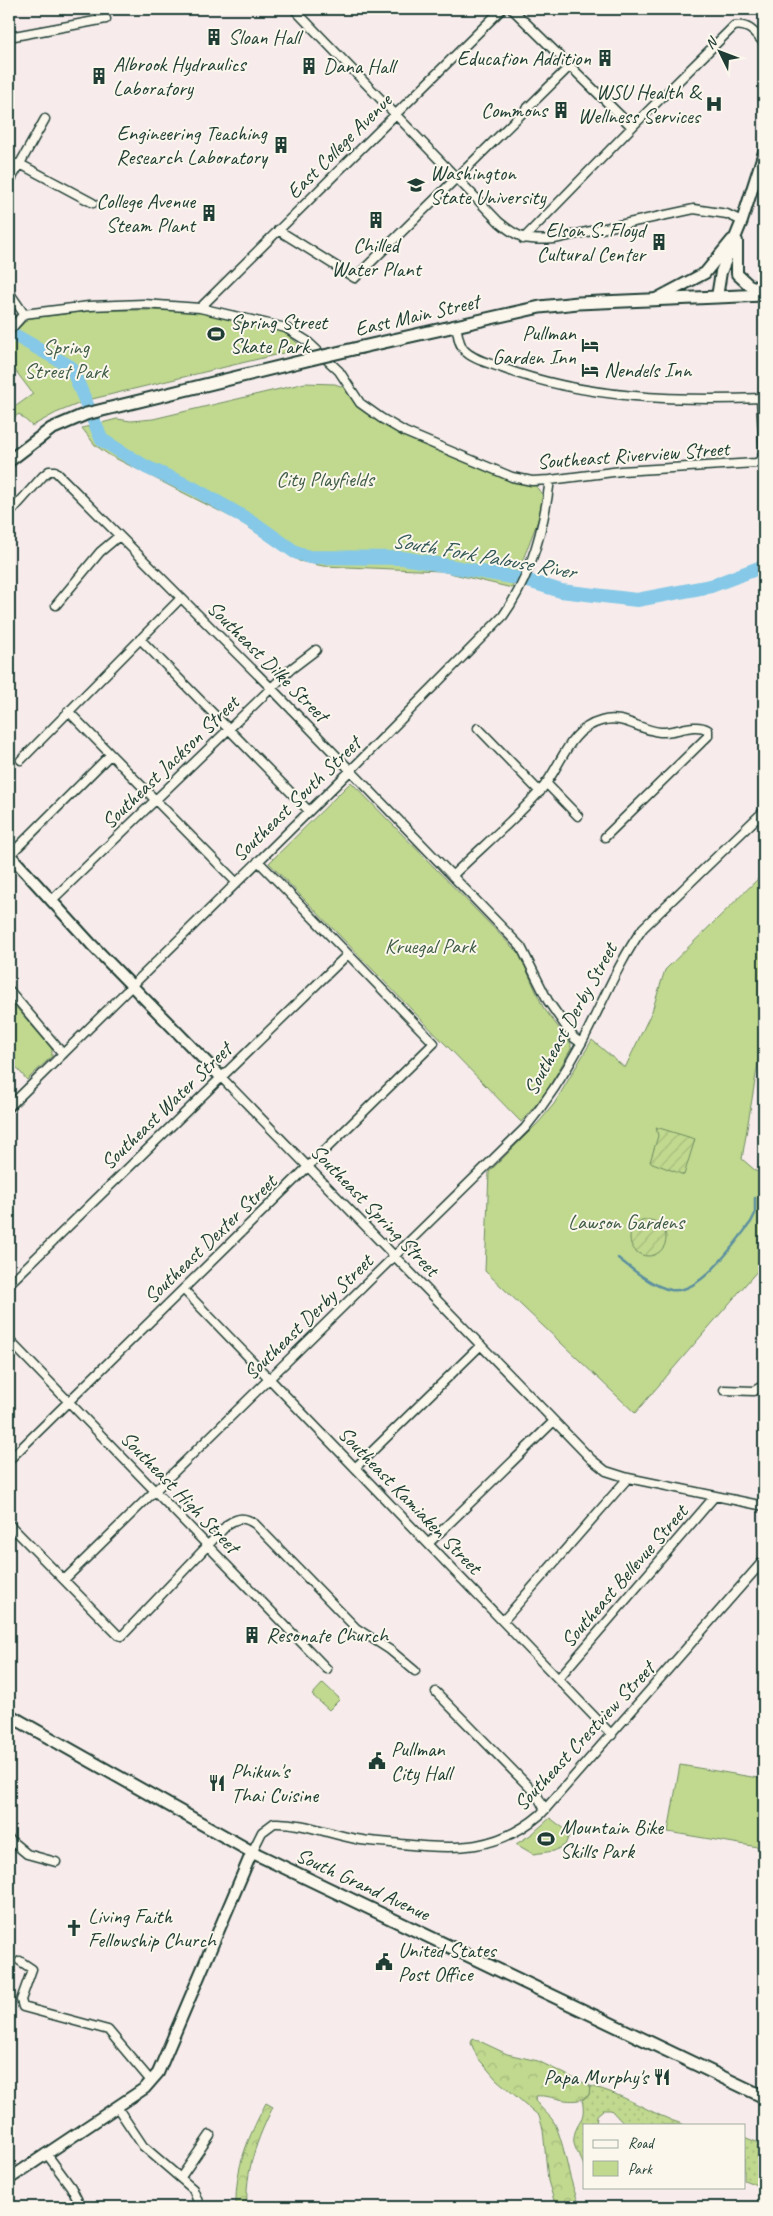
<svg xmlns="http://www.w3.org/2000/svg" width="773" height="2216" font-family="Caveat,sans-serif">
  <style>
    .grass { fill: url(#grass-dots); stroke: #708b62 }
    .forest { fill: url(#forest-crowns); stroke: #708b62 }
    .park { fill: #c0d98f; stroke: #708b62 }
    .garden { fill: url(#garden-furrows); stroke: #708b62 }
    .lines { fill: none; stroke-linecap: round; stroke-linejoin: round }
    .stream { stroke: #5d909f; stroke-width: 2.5 }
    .river { stroke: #86c8e7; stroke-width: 14 }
    .street-casing { stroke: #1f3d34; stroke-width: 11 }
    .secondary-casing { stroke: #1f3d34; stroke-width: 14 }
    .primary-casing { stroke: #1f3d34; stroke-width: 15 }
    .street { stroke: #fbf7ec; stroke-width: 8 }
    .secondary { stroke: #fbf7ec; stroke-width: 10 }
    .primary { stroke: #fbf7ec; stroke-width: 11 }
    .primary-bridge-casing { stroke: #1f3d34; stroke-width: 15; stroke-linecap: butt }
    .primary-bridge { stroke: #fbf7ec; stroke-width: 11 }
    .labels { text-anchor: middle; stroke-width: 4; stroke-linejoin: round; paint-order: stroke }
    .poi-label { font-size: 21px; fill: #1f3d34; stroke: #fbf7ec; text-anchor: start }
    .street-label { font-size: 21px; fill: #1f3d34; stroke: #fbf7ec }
    .park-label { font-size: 21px; fill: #3f5c46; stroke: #fbf7ec }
    .water-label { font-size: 22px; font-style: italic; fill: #345958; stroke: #fbf7ec }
  </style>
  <defs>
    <pattern id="grass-dots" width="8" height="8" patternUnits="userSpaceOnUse" patternTransform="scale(1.25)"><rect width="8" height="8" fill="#c0d98f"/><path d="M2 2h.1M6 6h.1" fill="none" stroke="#a5bb7c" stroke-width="1.8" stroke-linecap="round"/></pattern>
    <pattern id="forest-crowns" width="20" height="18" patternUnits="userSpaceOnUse" patternTransform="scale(1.25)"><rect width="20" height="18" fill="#c0d98f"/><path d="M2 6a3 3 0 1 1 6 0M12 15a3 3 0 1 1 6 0" fill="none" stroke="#a5bb7c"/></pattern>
    <pattern id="garden-furrows" width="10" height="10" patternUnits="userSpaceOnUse" patternTransform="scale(1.25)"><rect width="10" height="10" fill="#c0d98f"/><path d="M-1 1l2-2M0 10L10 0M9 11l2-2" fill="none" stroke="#a5bb7c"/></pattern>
  </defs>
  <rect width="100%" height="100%" fill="#f7eceb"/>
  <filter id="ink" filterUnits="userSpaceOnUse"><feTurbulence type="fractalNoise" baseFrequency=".02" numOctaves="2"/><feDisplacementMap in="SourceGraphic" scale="10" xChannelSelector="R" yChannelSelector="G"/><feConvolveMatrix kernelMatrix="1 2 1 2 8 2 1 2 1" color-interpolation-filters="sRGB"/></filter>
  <g filter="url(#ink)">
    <path class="grass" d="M590 2086C623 2093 652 2115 685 2125H625L611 2110H603L597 2115 596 2125H584V2167C582 2157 572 2148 574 2137 576 2122 587 2121 582 2100L589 2095Z
      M744 2137 764 2145V2188L744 2180Z"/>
    <path class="forest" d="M473 2038 507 2054 538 2061 590 2086 589 2095C572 2108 553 2094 536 2096L535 2099C539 2109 551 2114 556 2126 567 2153 568 2182 581 2207H556L548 2181 543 2129 539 2116 496 2079 477 2057 471 2043Z
      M266 2103 273 2107C257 2139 245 2171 247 2207H236C235 2167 248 2138 266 2103Z"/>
    <path class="park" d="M98 310H177L208 313 287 331 286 334 304 348 88 400 56 413 32 426 19 414 13 418 9 411 33 394 12 366 9 368V338L29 318Z
      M305 383 335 384 351 390 360 403 405 432 532 481 544 497 542 510 512 588 441 571 323 566 299 561 239 521 109 455 95 445 82 428 117 419 131 421 153 419Z
      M351 782 520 955 543 1007 571 1044V1049L545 1094 521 1122 269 863Z
      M764 873V1027L742 1159 764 1178V1263L635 1413 485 1271 489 1172 539 1122 554 1104 592 1040 625 1068 652 1011 665 970Z
      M9 999 52 1049V1056L27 1080 9 1059Z
      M323 1683 340 1699 329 1710 312 1695Z
      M680 1765 764 1779V1848L668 1832Z
      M550 1818 570 1833 565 1845 554 1851 533 1854 516 1844 532 1834Z"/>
    <path class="garden" d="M656 1127 695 1139 684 1175 650 1162 658 1136Z
      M630 1238a18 18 0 1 1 36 0a18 18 0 1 1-36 0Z"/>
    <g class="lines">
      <path class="stream" d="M618 1258C633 1270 652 1286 671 1290 700 1295 735 1243 751 1222L755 1214V1198"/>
      <path class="river" d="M9 332 71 367 102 440 146 467 193 488 254 523 295 552 309 557 403 558 522 579 561 591 637 600 711 586 764 566"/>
      <g class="street-casing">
        <path id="street" d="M294 9 499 222C519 239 528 241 554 239L694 209 727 214 742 221
          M512 9 632 127
          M9 37 106 19
          M9 164H20L93 203
          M9 183 45 119
          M278 230 355 278 570 66
          M523 239 637 122 734 26C748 23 755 33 764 43
          M9 292 24 314
          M200 308 502 9
          M24 314 89 306 144 304 200 308 286 328 307 341 339 371 360 403 381 418 405 432 512 477 532 481 550 480 621 471 756 463 762 460 763 454
          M456 325C458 334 458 343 464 350 473 360 490 363 502 368 586 399 676 401 764 398
          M9 331 24 314
          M761 398 764 456
          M9 514 43 476 49 471H55L271 688 521 947 548 1001 574 1038 581 1043
          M56 605 100 552 119 536
          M140 639 309 811
          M68 711 236 882
          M478 728 540 792
          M21 760 181 598
          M546 783 578 816
          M9 856 110 755
          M453 875C482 847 514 820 541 790 562 766 567 730 601 721 623 714 639 730 660 732 676 733 694 722 708 730V736L605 837
          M51 901 291 669 316 650
          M9 990 63 1054
          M221 1077 591 1459 606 1471 628 1478 764 1506
          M9 1107 351 770 503 616C531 577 544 527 550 480
          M9 1284 348 954
          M184 1290 612 1735
          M9 1340 327 1669
          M724 1390 754 1391 764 1385
          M9 1460 434 1043 258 861
          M355 1468 481 1345
          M9 1524 118 1635 122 1636 228 1524C239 1517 245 1517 255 1524L356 1628 390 1650 415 1671
          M429 1543 554 1421
          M64 1580 525 1128C547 1101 565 1073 582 1042 602 1004 618 963 643 928L764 811
          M503 1621 628 1478
          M558 1679 715 1496
          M436 1692 537 1795 545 1810
          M9 1839 27 1854 56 1862
          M252 1852 262 1832 274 1823C302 1822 329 1834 356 1839 371 1842 386 1842 401 1844 456 1850 498 1851 541 1814L764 1560
          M20 1961 32 1969 21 2000 23 2007 108 2030 151 2081
          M117 2107 143 2146 193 2189 200 2207
          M46 2153 71 2187 81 2207
          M181 2177 210 2135"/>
      </g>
      <g class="secondary-casing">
        <path id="secondary" d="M737 241V274L749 285 764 291
          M717 297 721 272 742 221 764 152
          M656 299 705 273 732 240
          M9 854 91 944 221 1077
          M9 2179 145 2088 158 2073 252 1852"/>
      </g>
      <g class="primary-casing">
        <path id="primary" d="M362 347 540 307 578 303 764 295
          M9 461 51 429 86 414 311 359
          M9 1715 252 1852 764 2097"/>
      </g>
      <use href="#street" class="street"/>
      <use href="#secondary" class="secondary"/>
      <use href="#primary" class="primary"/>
      <g class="primary-bridge-casing">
        <path id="primary-bridge" d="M311 359 362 347"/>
      </g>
      <use href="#primary-bridge" class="primary-bridge"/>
    </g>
  </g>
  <defs>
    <g id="building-bare" transform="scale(1.35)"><path d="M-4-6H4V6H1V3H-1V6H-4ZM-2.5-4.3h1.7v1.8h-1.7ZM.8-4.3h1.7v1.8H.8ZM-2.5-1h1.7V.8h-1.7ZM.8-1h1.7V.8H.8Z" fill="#1f3d34" stroke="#fbf7ec" stroke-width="2.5" paint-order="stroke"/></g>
    <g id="hospital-bare" transform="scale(1.35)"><path d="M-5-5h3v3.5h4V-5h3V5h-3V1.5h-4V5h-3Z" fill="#1f3d34" stroke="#fbf7ec" stroke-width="2.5" paint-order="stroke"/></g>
    <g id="university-bare" transform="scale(1.35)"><path d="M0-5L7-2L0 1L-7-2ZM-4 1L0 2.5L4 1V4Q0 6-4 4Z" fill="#1f3d34" stroke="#fbf7ec" stroke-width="2.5" paint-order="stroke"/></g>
    <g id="stadium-bare" transform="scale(1.35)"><path d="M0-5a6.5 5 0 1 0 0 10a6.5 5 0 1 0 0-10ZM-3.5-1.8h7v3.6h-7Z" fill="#1f3d34" stroke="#fbf7ec" stroke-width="2.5" paint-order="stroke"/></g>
    <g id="hotel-bare" transform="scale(1.35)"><path d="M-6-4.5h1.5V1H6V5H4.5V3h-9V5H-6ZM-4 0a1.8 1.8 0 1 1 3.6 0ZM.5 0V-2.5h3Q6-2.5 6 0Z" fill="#1f3d34" stroke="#fbf7ec" stroke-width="2.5" paint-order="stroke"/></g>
    <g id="civic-bare" transform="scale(1.35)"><path d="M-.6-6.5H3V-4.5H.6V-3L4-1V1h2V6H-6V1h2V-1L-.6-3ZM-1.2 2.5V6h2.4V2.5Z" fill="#1f3d34" stroke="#fbf7ec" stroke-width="2.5" paint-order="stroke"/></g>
    <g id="restaurant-bare" transform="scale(1.35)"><path d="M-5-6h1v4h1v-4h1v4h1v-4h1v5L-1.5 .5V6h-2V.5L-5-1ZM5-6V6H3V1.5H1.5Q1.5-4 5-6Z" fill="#1f3d34" stroke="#fbf7ec" stroke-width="2.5" paint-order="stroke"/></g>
    <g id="church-bare" transform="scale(1.35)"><path d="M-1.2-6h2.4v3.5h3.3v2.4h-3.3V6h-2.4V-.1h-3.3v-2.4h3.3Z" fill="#1f3d34" stroke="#fbf7ec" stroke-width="2.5" paint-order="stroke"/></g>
  </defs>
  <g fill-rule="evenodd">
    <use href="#building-bare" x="214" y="37"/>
    <use href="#building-bare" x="605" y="58"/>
    <use href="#building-bare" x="309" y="66"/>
    <use href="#building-bare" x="99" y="76"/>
    <use href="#hospital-bare" x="714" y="104"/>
    <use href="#building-bare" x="561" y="110"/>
    <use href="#building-bare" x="281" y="145"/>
    <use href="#university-bare" x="416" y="185"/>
    <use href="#building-bare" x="209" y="213"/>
    <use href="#building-bare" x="376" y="220"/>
    <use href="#building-bare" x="659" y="242"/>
    <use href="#stadium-bare" x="216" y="334"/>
    <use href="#hotel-bare" x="590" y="345"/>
    <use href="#hotel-bare" x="590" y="370"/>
    <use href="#building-bare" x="252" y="1635"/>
    <use href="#civic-bare" x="377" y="1761"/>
    <use href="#restaurant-bare" x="217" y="1783"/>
    <use href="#stadium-bare" x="546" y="1839"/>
    <use href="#church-bare" x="74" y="1928"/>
    <use href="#civic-bare" x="384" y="1962"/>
    <use href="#restaurant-bare" x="662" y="2077"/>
  </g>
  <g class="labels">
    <g class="poi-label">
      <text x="228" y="44">Sloan Hall</text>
      <text x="591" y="65" text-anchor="end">Education Addition</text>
      <text x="113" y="71">Albrook Hydraulics<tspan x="113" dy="24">Laboratory</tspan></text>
      <text x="323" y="73">Dana Hall</text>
      <text x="700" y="99" text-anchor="end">WSU Health &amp;<tspan x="700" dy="24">Wellness Services</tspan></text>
      <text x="547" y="117" text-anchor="end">Commons</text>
      <text x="267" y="140" text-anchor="end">Engineering Teaching<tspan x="267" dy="24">Research Laboratory</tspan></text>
      <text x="430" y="180">Washington<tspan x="430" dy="24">State University</tspan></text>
      <text x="195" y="208" text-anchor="end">College Avenue<tspan x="195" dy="24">Steam Plant</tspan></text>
      <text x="645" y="237" text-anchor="end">Elson S. Floyd<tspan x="645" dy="24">Cultural Center</tspan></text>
      <text x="376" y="252" text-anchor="middle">Chilled<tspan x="376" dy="24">Water Plant</tspan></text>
      <text x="230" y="329">Spring Street<tspan x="230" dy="24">Skate Park</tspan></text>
      <text x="576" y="340" text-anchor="end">Pullman<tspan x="576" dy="24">Garden Inn</tspan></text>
      <text x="604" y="377">Nendels Inn</text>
      <text x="266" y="1642">Resonate Church</text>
      <text x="391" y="1756">Pullman<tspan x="391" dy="24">City Hall</tspan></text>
      <text x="231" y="1778">Phikun's<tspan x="231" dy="24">Thai Cuisine</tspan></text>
      <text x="560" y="1834">Mountain Bike<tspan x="560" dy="24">Skills Park</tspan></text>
      <text x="88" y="1923">Living Faith<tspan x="88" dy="24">Fellowship Church</tspan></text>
      <text x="398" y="1957">United States<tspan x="398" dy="24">Post Office</tspan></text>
      <text x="648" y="2084" text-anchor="end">Papa Murphy's</text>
    </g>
    <g class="street-label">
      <text transform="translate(339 146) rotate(-45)" y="7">East College Avenue</text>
      <text transform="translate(417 315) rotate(-13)" y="7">East Main Street</text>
      <text transform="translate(633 455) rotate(-4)" y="7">Southeast Riverview Street</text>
      <text transform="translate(268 661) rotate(45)" y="7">Southeast Dilke Street</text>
      <text transform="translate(170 762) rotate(-44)" y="7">Southeast Jackson Street</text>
      <text transform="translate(296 799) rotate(-44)" y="7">Southeast South Street</text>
      <text transform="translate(570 1019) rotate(-61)" y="7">Southeast Derby Street</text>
      <text transform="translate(166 1106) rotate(-44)" y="7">Southeast Water Street</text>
      <text transform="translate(375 1210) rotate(46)" y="7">Southeast Spring Street</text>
      <text transform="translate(210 1239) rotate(-44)" y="7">Southeast Dexter Street</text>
      <text transform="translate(308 1317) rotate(-44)" y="7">Southeast Derby Street</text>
      <text transform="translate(180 1492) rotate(46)" y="7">Southeast High Street</text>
      <text transform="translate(410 1500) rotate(46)" y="7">Southeast Kamiaken Street</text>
      <text transform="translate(624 1576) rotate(-49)" y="7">Southeast Bellevue Street</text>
      <text transform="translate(584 1736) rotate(-47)" y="7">Southeast Crestview Street</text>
      <text transform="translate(363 1884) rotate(25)" y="7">South Grand Avenue</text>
    </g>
    <g class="park-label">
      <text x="66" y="354">Spring<tspan x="66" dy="24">Street Park</tspan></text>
      <text x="325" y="486">City Playfields</text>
      <text x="430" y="953">Kruegal Park</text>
      <text x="626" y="1229">Lawson Gardens</text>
    </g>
    <g class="water-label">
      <text transform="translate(484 555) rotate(10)" y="8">South Fork Palouse River</text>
    </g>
  </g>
  <rect width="773" height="2216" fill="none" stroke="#fbf7ec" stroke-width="30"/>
  <rect x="15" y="15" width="743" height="2186" fill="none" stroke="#1f3d34" stroke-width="2" filter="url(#ink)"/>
  <rect x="583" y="2124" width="162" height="65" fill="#fbf7ec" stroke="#a3ada2"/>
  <rect x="593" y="2140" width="25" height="8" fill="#fbf7ec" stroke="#a3ada2"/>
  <text x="628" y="2148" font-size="15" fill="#1f3d34">Road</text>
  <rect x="593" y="2161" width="25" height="15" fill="#c0d98f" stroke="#a3ada2"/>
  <text x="628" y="2174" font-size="15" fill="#1f3d34">Park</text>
  <g transform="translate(720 52) rotate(312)" stroke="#fbf7ec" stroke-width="4" paint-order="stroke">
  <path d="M0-4L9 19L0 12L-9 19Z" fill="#1f3d34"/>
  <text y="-8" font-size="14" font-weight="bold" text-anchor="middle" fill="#1f3d34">N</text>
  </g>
</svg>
